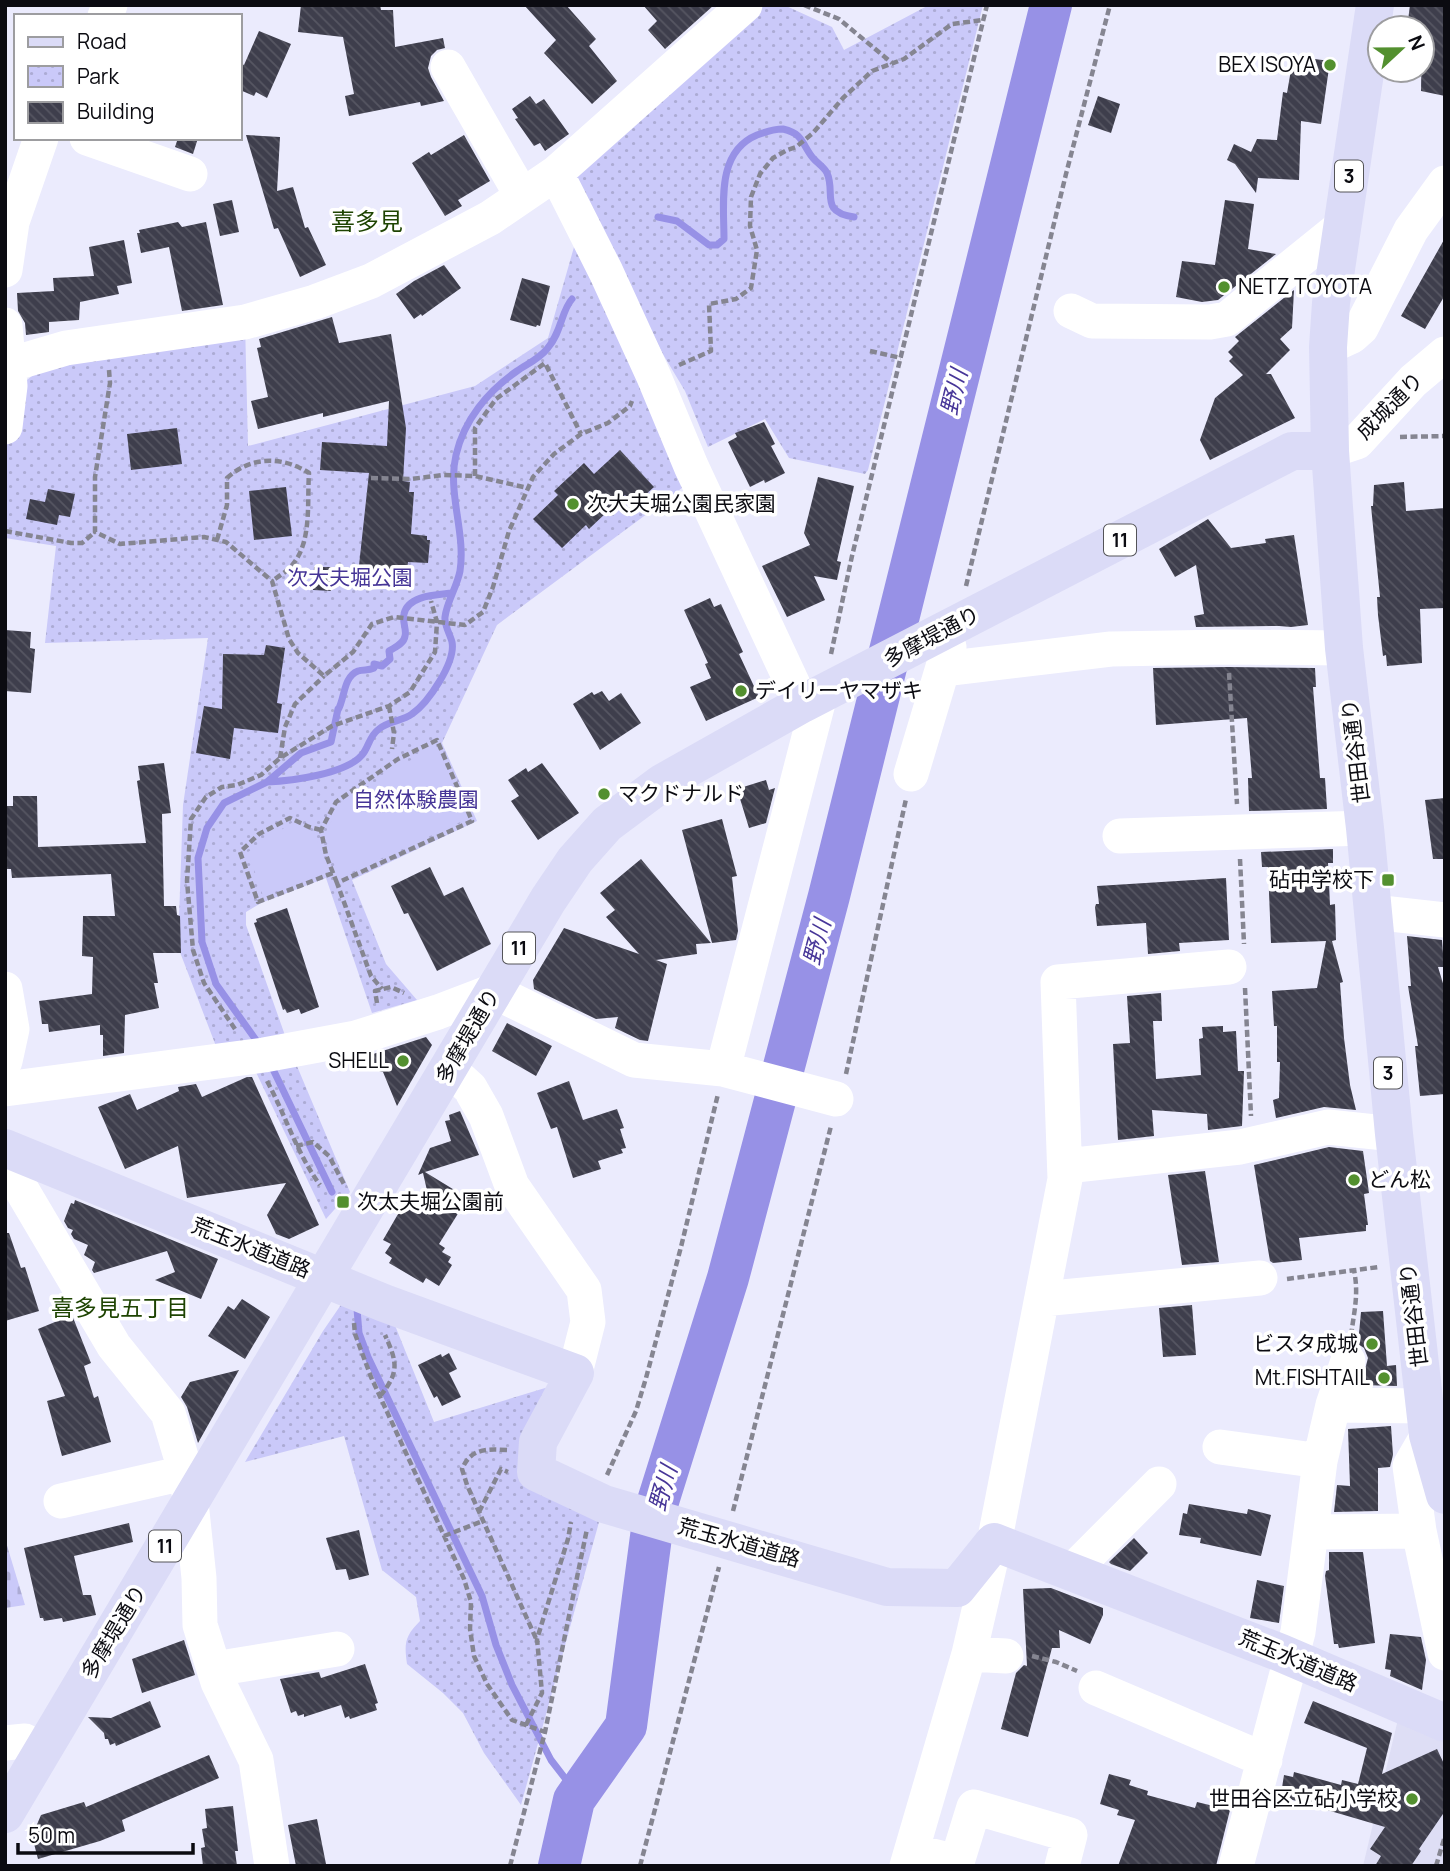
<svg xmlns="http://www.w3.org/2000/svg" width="1450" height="1871" font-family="Manrope,'Noto Sans JP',sans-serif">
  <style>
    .built { fill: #dedef5 }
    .cemetery { fill: url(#cemetery-stones) }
    .park { fill: url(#park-dots) }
    .garden { fill: #cac9f9 }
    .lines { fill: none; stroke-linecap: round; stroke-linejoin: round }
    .stream { stroke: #9791e6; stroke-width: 7 }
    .river { stroke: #9791e6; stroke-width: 42 }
    .building { fill: url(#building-back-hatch) }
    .path { stroke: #858591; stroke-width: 4.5; stroke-dasharray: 7 3.5; stroke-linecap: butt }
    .minor { stroke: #fff; stroke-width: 35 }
    .major { stroke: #dbdbf7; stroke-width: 38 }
    .poi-dot { fill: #53902f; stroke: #fff; stroke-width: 2.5 }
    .labels { text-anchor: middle; stroke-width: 7; stroke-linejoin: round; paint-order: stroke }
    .shield { fill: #fff; stroke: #545458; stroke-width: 2 }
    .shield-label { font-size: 19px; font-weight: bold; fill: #0b0b11 }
    .poi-label { font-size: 21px; fill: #0b0b11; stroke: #fff; text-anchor: end }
    .street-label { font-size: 21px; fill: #0b0b11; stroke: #fff }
    .park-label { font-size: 21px; fill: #463597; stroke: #fff }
    .water-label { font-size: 23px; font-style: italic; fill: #473698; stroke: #fff }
    .neighbourhood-label { font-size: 23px; fill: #1e4402; stroke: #fff }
    .quarter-label { font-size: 24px; fill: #1e4402; stroke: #fff }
  </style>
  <defs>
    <pattern id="cemetery-stones" width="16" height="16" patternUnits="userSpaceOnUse" patternTransform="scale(1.75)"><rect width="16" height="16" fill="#cac9f9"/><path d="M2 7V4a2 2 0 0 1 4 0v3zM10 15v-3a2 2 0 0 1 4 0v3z" fill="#acabd4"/></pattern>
    <pattern id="park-dots" width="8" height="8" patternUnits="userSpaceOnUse" patternTransform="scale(1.75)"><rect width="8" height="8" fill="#cac9f9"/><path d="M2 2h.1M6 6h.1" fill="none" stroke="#acabd4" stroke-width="1.8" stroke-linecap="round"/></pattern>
    <pattern id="building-back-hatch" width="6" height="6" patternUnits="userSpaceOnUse" patternTransform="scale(1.75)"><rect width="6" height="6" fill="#3e3e4c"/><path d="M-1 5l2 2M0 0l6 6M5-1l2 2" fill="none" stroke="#565662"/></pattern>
  </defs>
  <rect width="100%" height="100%" fill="#ebebfd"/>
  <path class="built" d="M1399 1715 1445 1733V1866H1363Z"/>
  <path class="cemetery" d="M5 1539 25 1605 5 1608Z"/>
  <path class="park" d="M760 5H784L832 27 844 50 929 5H983L868 470 865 474 789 458 765 419 708 447 685 391 664 356 572 177Z
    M576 240 686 485 497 625 442 743 477 821 352 880 386 964 417 1000 372 1013 326 878 261 903 246 912V925L287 1041 219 1054 178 947 183 805 208 638 45 643 56 546 5 538V427L27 380 66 348 245 322 248 446 475 386 548 338Z
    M294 1059 350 1192 326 1219 253 1066Z
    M347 1296 390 1313 434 1422 555 1385 522 1474 604 1504 521 1805 484 1753 463 1713 443 1693 407 1664C404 1643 405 1636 420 1621L416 1597 382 1570 344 1436 245 1462 323 1331Z"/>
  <path class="garden" d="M437 747 469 818 339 878 325 834 338 807 401 765Z
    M293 822 314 832 328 872 263 896 248 852Z"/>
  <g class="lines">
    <path class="stream" d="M658 217 677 221 709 245H717L724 239C724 203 716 152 757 135 765 132 775 129 783 129 787 130 795 133 798 136 804 142 807 151 813 158 817 163 824 167 827 173 836 193 819 212 854 217
      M338 710C345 698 343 677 358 671 364 669 368 671 374 668V664L382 666 390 659 389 651C395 647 404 644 405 636 407 630 402 622 404 614 408 595 437 595 452 593
      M267 782C291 781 346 774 362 755 369 747 369 736 379 729 388 721 403 721 412 714 428 703 456 662 452 642 450 634 444 625 445 617 447 601 457 587 460 571 466 533 447 493 456 455 464 420 488 391 517 371 527 364 539 359 547 349 562 332 561 311 572 299
      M261 1047 216 984 202 942 198 858 207 828 224 803 267 782 301 753 331 742 338 709
      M270 1063 332 1192
      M357 1309 359 1333 368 1357 482 1596 496 1645 512 1685 551 1760 578 1795"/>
    <path class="river" d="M559 1866 574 1800 626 1726 654 1514 728 1278 829 896 1051 5"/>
  </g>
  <path class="building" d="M301 5H380L381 10H393L395 47 443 38 445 48 437 50 431 56 428 68 431 77 444 101 421 106 420 102 349 116 345 96 354 94 343 37 298 32Z
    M524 5H566L596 39 589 46 617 81 592 104 544 53 556 40Z
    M643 5H714L665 49 648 30 657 21Z
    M1410 5H1445V96L1421 91 1422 28H1407Z
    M259 31 291 44 267 98 256 92 254 96 240 90V63L244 65Z
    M1307 58 1330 61 1321 124 1301 121 1299 180 1258 178 1256 193 1235 164 1227 160 1234 144 1251 152 1257 139 1277 140 1283 92 1287 93 1292 64 1306 66Z
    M530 96 536 104 544 99 569 134 545 151 540 143 534 146 515 119 518 118 512 109Z
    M1098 96 1120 104 1111 133 1088 125Z
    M246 135 280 137 277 191 293 187 305 228 308 227 326 265 300 277 278 228 274 229Z
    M464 135 490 181 458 200 462 206 445 216 412 163 429 152 431 155Z
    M178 138H198L193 154 175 147Z
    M232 200 239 232 220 236 213 204Z
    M1225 200 1254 204 1248 249 1276 254 1218 300 1202 302 1176 297 1182 261 1215 265Z
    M178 222 182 227 206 222 223 305 182 311 169 247 141 253 137 233H140L139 230Z
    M1445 238V295L1425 329 1401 316Z
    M124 240 132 283 117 286 119 294 80 302 79 320 49 322V332L26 335 25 323 18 311 17 293 54 291 53 278 94 276 89 247Z
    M444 265 461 288 422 316 421 314 414 319 396 294 414 281Z
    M522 278 550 286 540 326 537 325 536 327 510 320Z
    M1294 290 1292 328 1280 339 1290 350 1266 374H1271L1295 418 1210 460 1200 440 1215 398 1243 375 1229 361 1233 357 1228 352 1239 341 1235 337Z
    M332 317 339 343 391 334 406 428 403 481 410 482 409 492H414L411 534 427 536V540H430L428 563 408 562 405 588 357 584 369 473 320 470 322 442 387 446 389 401 323 417V413L258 429 251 401 268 397 257 348 261 347 259 339Z
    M764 422 775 444 771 446 785 473 765 483 764 480 750 487 728 442 737 437 735 433Z
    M177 428 182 464 131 470 127 434Z
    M620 450 654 487 634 505 625 495 589 529 586 525 562 548 533 519 558 495 554 491 584 463 594 474Z
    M818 477 854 486 837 561 841 562 837 580 814 576 825 600 787 617 762 566 810 545 804 533Z
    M1404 482 1406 511 1445 508V608L1420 609 1422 663 1387 666 1386 655 1383 656 1378 615 1377 597H1380L1371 506H1373L1374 485Z
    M286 487 292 536 254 540 249 491Z
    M48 489 75 494 70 517 59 515 57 525 26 519 30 499 45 502Z
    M1208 519 1231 548 1266 543 1265 539 1294 535 1308 625 1291 627 1279 626 1196 627 1194 616 1204 614 1196 565 1175 577 1159 549Z
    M314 567H332L331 591 313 590Z
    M710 598 714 607 721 604 743 652 739 654 759 697 706 721 690 687 711 678 705 664 708 663 684 610Z
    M5 630 31 632 30 648 35 649 31 693 5 691Z
    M266 645 285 648 277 703 282 704 278 733 234 728 230 759 196 753 204 706 222 709 223 654 264 655Z
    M1228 667 1315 668 1316 687H1313L1320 778H1325L1327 809 1249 811 1248 778H1252L1247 718 1156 725 1153 668Z
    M602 691 609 701 621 693 641 723 600 750 573 704 592 692 594 695Z
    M164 763 171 813 162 814 164 906H176L177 915 180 916 181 953H153L158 983H154L159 1008 125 1015 124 1053 103 1056V1035H100V1025L49 1032 48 1024H42L39 1001 92 994 93 957 82 956 83 916H115L111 874 12 878 11 869H6L5 806H13V796H37L38 847 146 843 137 781 140 780 138 766Z
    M542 763 579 813 538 840 511 801 519 796 508 780 526 768 528 772Z
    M766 780 769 790 775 788 766 823 749 828 737 789Z
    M1445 798V859H1433L1425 800Z
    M722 819 737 876 732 877 738 931 736 940 712 943 682 830Z
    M1333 849V863H1328L1330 905 1335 904 1336 940 1332 941 1343 982 1340 983 1344 1038 1350 1085 1356 1110 1324 1107 1276 1118 1273 1100 1279 1098 1280 1062H1277V1026H1274L1272 991 1317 988 1326 941 1271 943 1268 867H1262L1261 852Z
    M641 859 711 943 696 944 697 954 656 960 667 964 648 1041 640 1040 615 1028 618 1017 596 1019 534 989 533 980 564 928 639 954 606 917 615 910 600 893Z
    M430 867 444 896 463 887 491 944 437 971 408 913 404 914 391 886Z
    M1226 878 1229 940 1179 943 1180 951 1148 954 1146 923 1097 926 1095 907 1096 904H1099L1097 886Z
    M287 908 319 1007 301 1014 299 1009 287 1013 285 1009 283 1010 254 923 257 922 256 919Z
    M1407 936 1442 940 1444 967H1438L1445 990V1094L1420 1096 1415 1046H1418L1408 986H1411Z
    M1161 993 1162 1021H1153L1156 1079 1201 1075 1199 1039 1203 1038 1202 1027 1223 1026V1032L1236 1031 1238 1071H1244L1242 1126 1208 1130 1207 1114 1152 1110 1154 1136 1118 1140 1113 1044 1130 1043 1127 996Z
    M507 1023 552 1046 536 1076 492 1051Z
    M426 1037 432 1045 397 1106 383 1072 371 1069 367 1056Z
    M247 1077H252L319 1225 289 1239 276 1234 267 1215 286 1183 187 1198 178 1146 125 1169 98 1107 130 1094 137 1110 179 1091 178 1087 196 1084 202 1097Z
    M569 1081 583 1120 617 1109 624 1128 620 1129 626 1148 621 1149 623 1153 598 1161 601 1169 573 1178 557 1127 551 1129 537 1093Z
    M460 1111 479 1155 425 1172 461 1194 452 1208 459 1212 439 1244 445 1248 442 1252 451 1257 448 1262 452 1265 439 1286 426 1278 423 1283 389 1263 392 1258 385 1253 391 1244 383 1240 409 1195 431 1208 423 1173 418 1175 430 1148 451 1141 445 1121 450 1120 449 1115Z
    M1329 1147 1363 1151 1369 1193 1364 1194 1368 1225H1366V1231L1299 1238 1302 1260 1273 1263 1270 1261 1266 1238 1254 1165Z
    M1205 1171 1219 1262 1182 1265 1168 1175Z
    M75 1200 218 1259 201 1299 155 1280 175 1272 167 1251 94 1273 92 1270 95 1262 84 1255 88 1245 74 1239 71 1234 73 1230 68 1228 64 1221 71 1203 74 1204Z
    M5 1233H9L21 1268 25 1267 39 1311 5 1321Z
    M242 1299 270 1317 245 1359 208 1336 228 1306 234 1310Z
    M1192 1305 1196 1355 1163 1357 1159 1308Z
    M1383 1311 1387 1366 1396 1365 1397 1386 1361 1385 1368 1358 1364 1348 1358 1344 1361 1312Z
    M72 1315 91 1363 84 1366 94 1398 98 1396 111 1442 62 1456 47 1401 65 1396 38 1329Z
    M449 1353 457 1369 449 1373 461 1397 442 1406 437 1396 434 1398 418 1365 441 1354 442 1357Z
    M239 1370 198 1443 187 1407 181 1397 190 1382Z
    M1391 1426 1393 1455 1390 1467 1378 1468V1511L1334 1512 1337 1485 1350 1486 1348 1429Z
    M1189 1504 1247 1514 1248 1509 1271 1515 1261 1556 1200 1543 1201 1538 1179 1535 1183 1513 1187 1514Z
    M129 1523 133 1542 74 1556 83 1595H91L96 1615 63 1622 62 1618 44 1621 43 1618H40L24 1548Z
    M359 1530 369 1575 349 1580 346 1569 336 1570 326 1538Z
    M1134 1538 1148 1553 1130 1571 1111 1564 1109 1562Z
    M1329 1552H1363L1375 1643 1339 1648 1338 1644H1334L1325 1576 1326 1571 1329 1570Z
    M1257 1580 1284 1586 1279 1623 1250 1618Z
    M1051 1588 1103 1608V1615L1090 1644 1059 1630 1060 1648H1052L1028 1737 1001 1729 1016 1673 1024 1665 1027 1666 1023 1589Z
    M1390 1634 1421 1637 1426 1660 1422 1690 1390 1676 1391 1670 1385 1669Z
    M184 1640 195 1675 142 1693 132 1659Z
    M365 1664 378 1703 375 1704 377 1710 350 1719 349 1716 345 1718 341 1705 304 1717V1714L298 1716 296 1711 291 1713 280 1679 319 1672 321 1678Z
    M150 1701 161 1727 116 1746 115 1743 110 1745 108 1739H105L104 1733 88 1717 111 1718Z
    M1313 1701 1392 1733 1382 1774 1437 1749 1445 1766V1811L1419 1849 1421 1851 1411 1866H1375L1381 1856 1370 1849 1385 1827 1286 1798 1287 1796 1281 1794 1284 1775 1293 1777 1294 1772 1341 1785 1342 1780 1358 1784 1367 1748 1304 1723Z
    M209 1755 219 1778 122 1820 125 1831 100 1841 38 1859 32 1836 41 1815 84 1802 86 1807Z
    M1109 1774 1131 1780 1129 1785 1148 1791 1147 1795 1195 1808 1197 1802 1230 1810 1216 1866H1118L1135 1820 1117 1815 1119 1810 1100 1804Z
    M233 1806 238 1851H235L237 1866H203L201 1848 205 1847 202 1829 207 1828 205 1809Z
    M317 1819 326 1864 296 1866 288 1825Z"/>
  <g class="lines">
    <path class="path" d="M804 5 839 19 892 63
      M870 351 901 358
      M679 365 711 351 709 304 736 299 751 288 757 250 750 226 751 197 760 174 773 158 787 150 796 147 813 133 843 98 872 71 904 59 952 24 983 20
      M109 370 110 383 95 477V532L120 544 204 537 226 542 272 581 289 639 298 653 324 676 353 652 372 624 394 617 465 625 483 612 493 587 509 531 533 477 554 454 581 434 608 423 630 406 632 401
      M1400 437 1445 436
      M475 476V428L496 399 545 363 581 434
      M371 478 411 479 443 475 475 476 528 488
      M5 531 71 543H82L95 532
      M217 540 227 505V478C251 456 283 456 309 473 307 502 312 541 293 564 288 571 279 576 272 581
      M966 586 1066 174 1110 5
      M831 654 852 556 987 5
      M1229 673 1237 804
      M389 706 394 733 392 749
      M280 758 285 727 295 704 324 676
      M321 830 309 827 290 818 259 834 240 852 258 902 333 873
      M1240 859 1244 944
      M337 883 326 855 321 830 336 802 398 759 437 740 472 821 337 883 371 976 382 989
      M1245 988 1251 1116
      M377 1003 375 991 391 987 404 993
      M235 1029 204 983 193 950 187 881 191 819 206 797 222 787 237 785 261 775 280 758 332 726 389 706 410 692 435 652 437 622 431 601
      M846 1074 906 799
      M267 1081C286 1116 296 1152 320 1185
      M296 1146 313 1142 329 1156 345 1186
      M1287 1279 1379 1267
      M354 1323 355 1334 371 1377 464 1579 471 1602 470 1629 474 1656 487 1684 512 1720 545 1732
      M1351 1336C1354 1311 1359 1295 1354 1270
      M380 1396C400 1372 397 1362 385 1335
      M507 1450C486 1449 471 1448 462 1469L467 1485 538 1643
      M607 1475 636 1411 646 1378 681 1247 718 1094
      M733 1511 831 1126
      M479 1512 501 1469 508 1472
      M444 1536 483 1521
      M1032 1656 1056 1662 1077 1671
      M526 1725 542 1693 537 1639 568 1539 571 1522
      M510 1866 545 1732 587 1529
      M640 1866 719 1567
      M1436 1866 1445 1836"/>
    <path class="minor" d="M105 16 110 5
      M448 67 522 196
      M87 138 190 174
      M556 173 606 272 654 377 691 466 802 704
      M5 270 12 222 41 138
      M1071 311 1092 321 1210 322 1227 319 1342 226
      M5 325 10 386 5 427
      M1328 347 1352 336 1361 328 1411 230 1445 183
      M5 366 66 348 245 322 315 302 371 281 490 218 556 173 745 5
      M1330 451 1357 442 1413 381 1445 354
      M943 669 1111 649 1228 647 1344 648
      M911 774 949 647
      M1120 836 1365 828
      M1373 912 1445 920
      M5 989 12 1029 5 1061
      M449 1069 470 1088 486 1116 512 1186 584 1290 588 1322 575 1373
      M723 1069 820 695
      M5 1089 264 1055 356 1038 438 1012 493 991 634 1060 723 1069 836 1099
      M7 1149V1165L114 1346 168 1413 182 1460 191 1502 199 1578 200 1625 218 1682 256 1760 272 1866
      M1066 1166 1240 1147 1328 1127 1394 1134
      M1042 1299 1260 1278
      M1333 1405 1425 1406
      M1428 1435 1410 1466 1419 1531 1445 1653
      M1220 1447 1320 1461
      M61 1501 184 1473
      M1313 1532 1419 1531
      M1071 1572 1159 1484
      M969 1654 1006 1656
      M214 1669 337 1649
      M1096 1688 1265 1760
      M5 1743 25 1741 43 1751
      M912 1851 957 1862 974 1807 1070 1835 1062 1866
      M907 1866 969 1654 991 1559 1065 1179 1058 982 1229 967
      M1236 1866 1298 1632 1320 1461 1333 1405 1348 1361"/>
    <path class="major" d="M1375 5 1331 303 1328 347 1330 451 1344 648 1365 828 1394 1134 1428 1435 1445 1495
      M5 1148 384 1303 575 1373 538 1442 536 1472 604 1504 887 1587 957 1588 994 1542 1281 1653 1445 1723
      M5 1814 548 900 575 860 607 824 662 783 802 704 1292 451H1330"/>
  </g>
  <g class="poi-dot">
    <circle cx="1330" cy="65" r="7"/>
    <circle cx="1224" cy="287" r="7"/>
    <circle cx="573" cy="504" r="7"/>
    <circle cx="741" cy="691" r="7"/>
    <circle cx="604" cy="794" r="7"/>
    <rect x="1381" y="873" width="14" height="14" rx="3.5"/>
    <circle cx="403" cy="1061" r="7"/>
    <circle cx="1354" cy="1180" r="7"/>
    <rect x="336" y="1195" width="14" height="14" rx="3.5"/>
    <circle cx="1372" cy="1344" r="7"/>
    <circle cx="1384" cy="1378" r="7"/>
    <circle cx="1412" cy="1799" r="7"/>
  </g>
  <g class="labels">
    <g class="shield">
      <rect x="1335" y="160.5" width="28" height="31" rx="5"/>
      <rect x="1104" y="524.5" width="32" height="31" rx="5"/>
      <rect x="503" y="932.5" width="32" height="31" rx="5"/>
      <rect x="1374" y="1057.5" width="28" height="31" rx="5"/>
      <rect x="149" y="1530.5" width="32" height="31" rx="5"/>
    </g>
    <g class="shield-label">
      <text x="1349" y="183">3</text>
      <text x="1120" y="547">11</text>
      <text x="519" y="955">11</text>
      <text x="1388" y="1080">3</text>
      <text x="165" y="1553">11</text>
    </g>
    <g class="poi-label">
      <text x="1316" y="72">BEX ISOYA</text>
      <text x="1238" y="294" text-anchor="start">NETZ TOYOTA</text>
      <text x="587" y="511" text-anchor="start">次大夫堀公園民家園</text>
      <text x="755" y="698" text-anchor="start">デイリーヤマザキ</text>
      <text x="618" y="801" text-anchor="start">マクドナルド</text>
      <text x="1374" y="887">砧中学校下</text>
      <text x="389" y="1068">SHELL</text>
      <text x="1368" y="1187" text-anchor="start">どん松</text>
      <text x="357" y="1209" text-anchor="start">次太夫堀公園前</text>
      <text x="1358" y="1351">ビスタ成城</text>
      <text x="1370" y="1385">Mt.FISHTAIL</text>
      <text x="1398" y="1806">世田谷区立砧小学校</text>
    </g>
    <g class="street-label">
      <text transform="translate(1390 406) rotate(-45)" y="7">成城通り</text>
      <text transform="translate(932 637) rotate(-28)" y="7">多摩堤通り</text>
      <text transform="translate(1356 751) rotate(-97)" y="7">世田谷通り</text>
      <text transform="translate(468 1036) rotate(-60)" y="7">多摩堤通り</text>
      <text transform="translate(251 1248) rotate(22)" y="7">荒玉水道道路</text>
      <text transform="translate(1414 1315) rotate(-97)" y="7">世田谷通り</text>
      <text transform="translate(739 1543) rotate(16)" y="7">荒玉水道道路</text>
      <text transform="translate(114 1632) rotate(-59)" y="7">多摩堤通り</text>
      <text transform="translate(1298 1661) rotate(23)" y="7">荒玉水道道路</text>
    </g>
    <g class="park-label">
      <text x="350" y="585">次大夫堀公園</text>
      <text x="416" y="807">自然体験農園</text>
    </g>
    <g class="water-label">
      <text transform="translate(954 392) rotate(-76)" y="8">野川</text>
      <text transform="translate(817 942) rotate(-75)" y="8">野川</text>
      <text transform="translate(663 1488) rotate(-74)" y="8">野川</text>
    </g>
    <g class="neighbourhood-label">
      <text x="120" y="1316">喜多見五丁目</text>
    </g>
    <g class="quarter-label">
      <text x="367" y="230">喜多見</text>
    </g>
  </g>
  <rect width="1450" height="1871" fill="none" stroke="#0b0b11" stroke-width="14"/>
  <rect x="14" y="14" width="228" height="126" fill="#ffffff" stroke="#9d9da0" stroke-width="2"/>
  <rect x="28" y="37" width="35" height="10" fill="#dbdbf7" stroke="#9d9da0" stroke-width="2"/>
  <text x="77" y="49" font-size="21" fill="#0b0b11">Road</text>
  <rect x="28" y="66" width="35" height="21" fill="url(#park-dots)" stroke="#9d9da0" stroke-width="2"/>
  <text x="77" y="84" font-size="21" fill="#0b0b11">Park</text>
  <rect x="28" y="102" width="35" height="21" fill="url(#building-back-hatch)" stroke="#9d9da0" stroke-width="2"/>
  <text x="77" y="119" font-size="21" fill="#0b0b11">Building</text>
  <g transform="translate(1401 49) rotate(68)"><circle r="33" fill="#ffffff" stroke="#9d9da0" stroke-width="2"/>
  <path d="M0-5L12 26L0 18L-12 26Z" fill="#53902f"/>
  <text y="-10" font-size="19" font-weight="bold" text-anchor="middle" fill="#0b0b11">N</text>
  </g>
  <path d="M18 1843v10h175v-10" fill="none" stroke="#0b0b11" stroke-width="3.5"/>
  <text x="28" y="1843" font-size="21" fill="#0b0b11" stroke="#ffffff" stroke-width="5" paint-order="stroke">50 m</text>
</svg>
